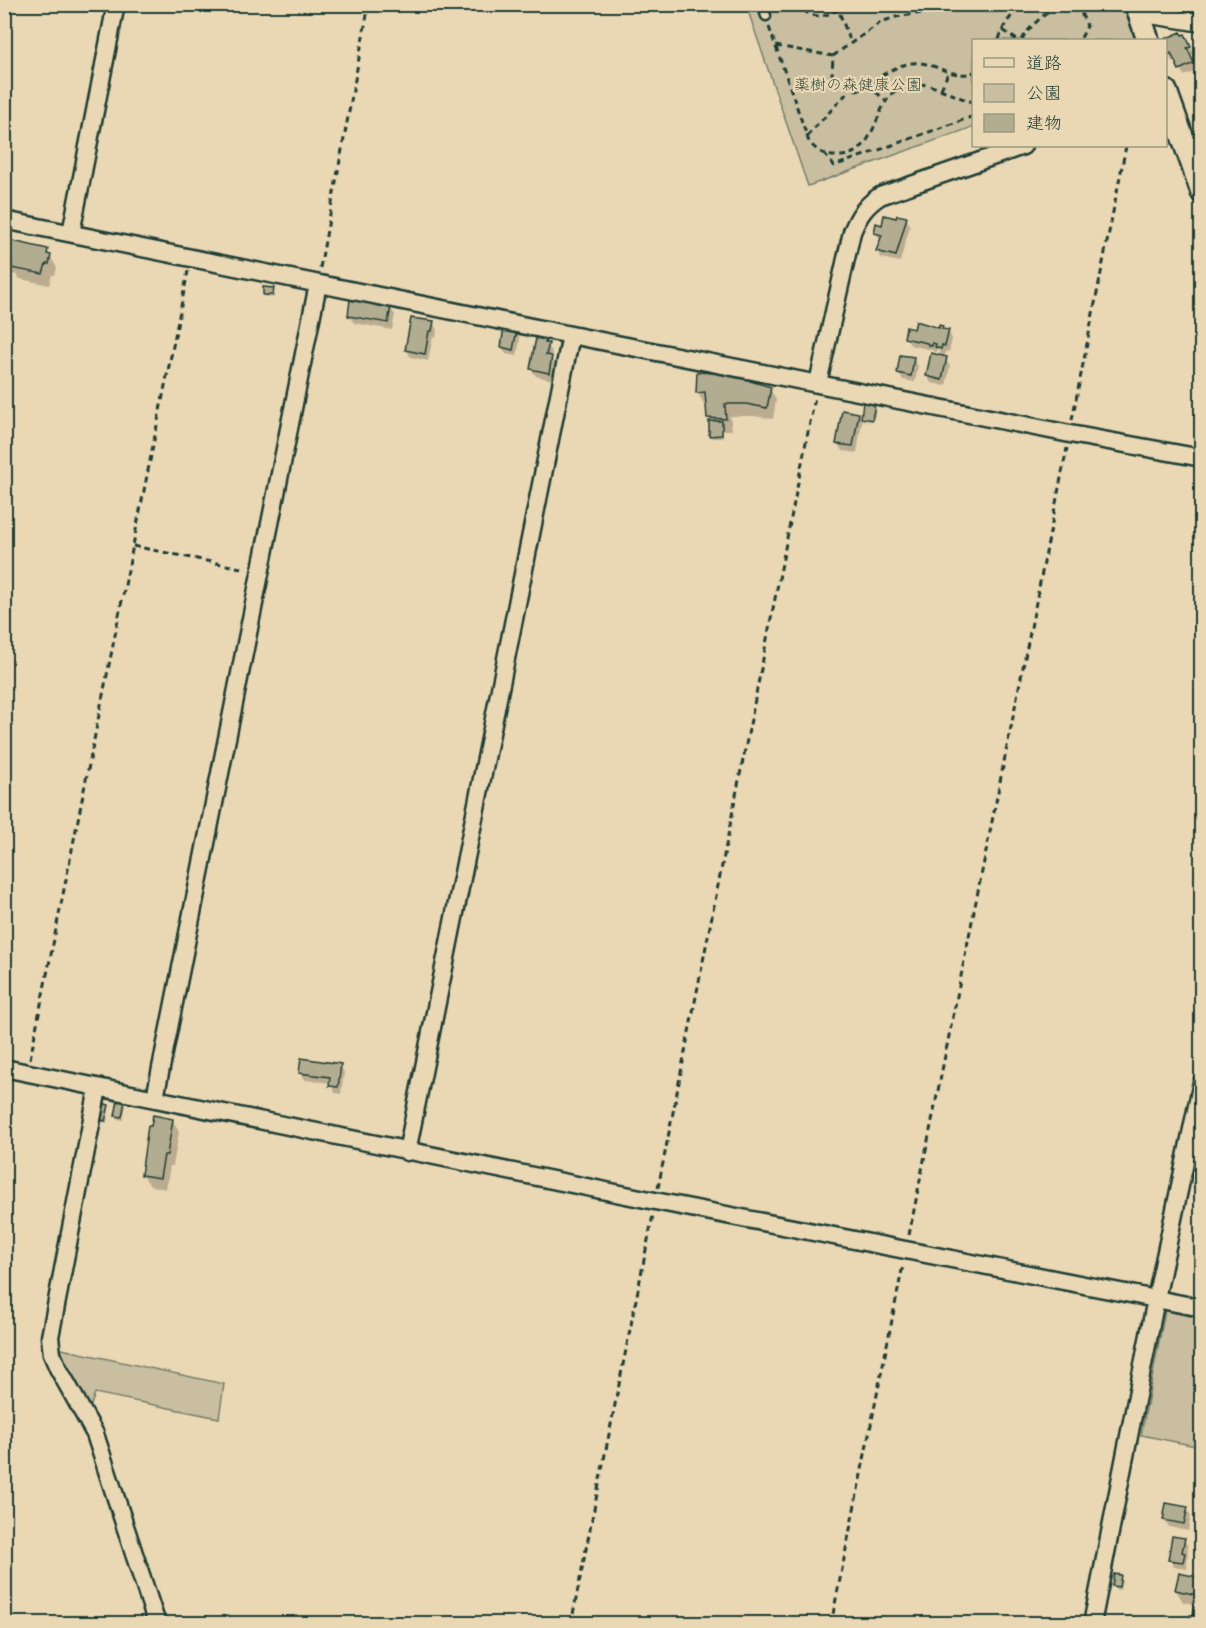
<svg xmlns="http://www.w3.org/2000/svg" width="1206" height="1628" font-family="Pangolin,'Klee One',sans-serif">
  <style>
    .green { fill: #c9bfa0; stroke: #747e6a; stroke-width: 1.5 }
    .shadow { fill: #0003 }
    .building { fill: #b2ad91; stroke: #1f3d34; stroke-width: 1.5 }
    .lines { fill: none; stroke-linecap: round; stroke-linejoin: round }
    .service-casing { stroke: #1f3d34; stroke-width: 13 }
    .minor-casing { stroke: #1f3d34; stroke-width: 21 }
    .tertiary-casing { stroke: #1f3d34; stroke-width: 26 }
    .path { stroke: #1f3d34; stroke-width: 3; stroke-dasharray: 6 4.5; stroke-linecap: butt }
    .service { stroke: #ead8b5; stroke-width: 8 }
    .minor { stroke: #ead8b5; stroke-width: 16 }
    .tertiary { stroke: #ead8b5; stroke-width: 21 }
    .labels { text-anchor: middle; stroke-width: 4.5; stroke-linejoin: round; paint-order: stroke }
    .park-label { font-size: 16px; fill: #304a3f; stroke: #ead8b5 }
  </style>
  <rect width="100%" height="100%" fill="#ead8b5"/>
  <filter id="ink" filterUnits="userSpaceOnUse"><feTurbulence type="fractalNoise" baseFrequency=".0167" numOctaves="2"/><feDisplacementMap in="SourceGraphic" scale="12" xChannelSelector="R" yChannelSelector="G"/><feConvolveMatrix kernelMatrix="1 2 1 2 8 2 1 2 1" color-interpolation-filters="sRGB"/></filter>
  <g filter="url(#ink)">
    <path class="green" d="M746 5H1123L1135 40H974L973 127 808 186Z
      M1165 1311 1201 1318V1447L1141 1435Z
      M57 1348 224 1384 219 1418 95 1393 90 1408 83 1399Z"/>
    <path class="shadow" d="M1177 4H1202V18L1190 16 1188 12 1181 11Z
      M1202 32V48L1199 44Z
      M1181 34 1189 43 1194 54 1190 56 1197 71 1184 76 1176 60 1172 62 1166 49V41Z
      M906 218 910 226 900 262 881 258 877 251 881 241 876 233 897 220Z
      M4 241 47 251 57 268 55 275H52L49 285 20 279 17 275 6 273 4 269Z
      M273 289 274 298 266 297 264 294Z
      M390 307 395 315 392 330 354 323 349 316Z
      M433 322 437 330 436 338 433 337 428 361 411 357 406 350Z
      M942 327 944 331H948L952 339 949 352 946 351 944 358 950 366 946 386 931 383 927 375 943 358 938 350H936V353L932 350 910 345 906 337 915 330 940 329Z
      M516 331 520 339 517 356 506 354 502 347Z
      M545 341 552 352 551 357 555 365 552 380 536 376 531 369Z
      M914 359 918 366 915 382 903 380 899 373Z
      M749 377 753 384 770 388 776 400 773 419 754 416H730L732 430H723V438H712L707 404H704L697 392Z
      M874 406 876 409 874 419 862 417Z
      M858 414 862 421V417V420L874 423 862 421 857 453 842 451 838 443Z
      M340 1065 344 1072 341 1094 335 1093 331 1083 305 1080 301 1073Z
      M124 1103 126 1106 123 1120 118 1119 117 1116Z
      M108 1106 109 1109 107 1123 102 1122 100 1119Z
      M173 1120 179 1132 173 1166H170L166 1189 150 1186 143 1175 152 1128Z
      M1187 1509 1191 1516 1188 1531 1169 1527 1164 1520Z
      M1184 1539 1188 1547 1187 1569 1174 1567 1170 1559Z
      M1120 1576 1122 1579 1120 1590 1115 1589 1113 1586Z
      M1202 1580V1606L1183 1602 1176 1590Z"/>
    <path class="building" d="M1178 4H1201L1200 11 1184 9 1185 6Z
      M1181 32 1182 35 1185 34 1191 47 1187 48 1194 63 1179 70 1171 53 1167 55 1166 40H1162Z
      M884 215 896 218 897 215 907 217 896 256 876 251 882 235 874 233 876 223 882 225Z
      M4 239 48 249 47 254 51 255 49 264H46L43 274 11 268 12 264 4 263Z
      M263 287 274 288 273 295H263Z
      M350 300 391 306 388 323 348 316Z
      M411 318 434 321 432 331H429L425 354 405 350Z
      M916 321 939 328V325L943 326 942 329 949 330 945 346 942 345 941 349 935 347 936 344 932 343V346L928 345 927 343 904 338 906 327 914 329Z
      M504 327 517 330 513 350 501 347Z
      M536 338 546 340 545 343H549L546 355 552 356 549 373 530 369Z
      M931 353 947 357 942 380 926 376Z
      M900 355 914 357 911 376 897 373Z
      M697 372 750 375V381L771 387 767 408 746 404H725L726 419 707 418 705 392 696 393Z
      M863 402 875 404 872 420 861 418Z
      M842 410 859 413 853 446 836 444Z
      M709 421H722V435L709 436Z
      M301 1058 341 1064 338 1087 329 1086 330 1077 299 1073Z
      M118 1100 125 1101 122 1117 115 1116Z
      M102 1103 109 1105 105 1121 98 1119Z
      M153 1115 173 1119 167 1155H164L160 1178 141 1175 148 1126H151Z
      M1166 1503 1188 1507 1184 1524 1163 1520Z
      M1172 1536 1185 1538 1182 1552 1185 1553 1183 1562 1168 1560Z
      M1179 1573 1202 1578V1596L1175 1590Z
      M1114 1574 1121 1575 1119 1587 1112 1586Z
      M1195 1606 1202 1608V1624H1188L1190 1615 1193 1616Z"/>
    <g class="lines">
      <g class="service-casing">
        <path id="service" d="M762 4 766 16"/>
      </g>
      <g class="minor-casing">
        <path id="minor" d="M1138 13 1202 23
          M4 220 571 335 1070 434 1202 458
          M71 233 116 4
          M818 383 852 232C859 215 865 206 880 196L1023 146
          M4 1068 655 1201 1202 1308
          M98 1088 50 1337 52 1354 58 1368 95 1434 157 1624
          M155 1098 318 284
          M407 1152 571 335
          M1092 1624 1156 1299 1202 1082"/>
      </g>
      <g class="tertiary-casing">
        <path id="tertiary" d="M1136 4 1148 40
          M1166 91 1202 192"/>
      </g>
      <path class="path" d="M795 4C815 21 825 19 845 4
        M836 4 851 43
        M962 4 954 8 896 17 881 22 833 56 832 75C841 85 848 90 861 90 876 79 893 66 912 63 933 60 953 81 974 72
        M1077 4 1087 26 1080 40
        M769 27 809 142C818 152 826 157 841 156 882 153 871 94 907 85 930 79 952 97 974 102
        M1003 30 1017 40
        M999 40C1003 24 1012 14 1025 4
        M1022 40C1030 25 1045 14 1060 4
        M776 46 833 56
        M868 85 886 101
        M941 89 949 71
        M807 136 850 90
        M824 154 834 166 974 116
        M320 268 369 4
        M1072 420 1126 146
        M133 546 246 569
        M30 1059 188 271
        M658 1188 815 397
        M909 1235 1067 448
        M571 1624 653 1215
        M831 1624 903 1265"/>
      <use href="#service" class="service"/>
      <use href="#minor" class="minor"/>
      <use href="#tertiary" class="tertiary"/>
    </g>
  </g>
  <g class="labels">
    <g class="park-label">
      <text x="858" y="90">薬樹の森健康公園</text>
    </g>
  </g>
  <rect width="1206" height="1628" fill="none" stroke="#ead8b5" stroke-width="24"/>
  <rect x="12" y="12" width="1182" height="1604" fill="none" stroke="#1f3d34" stroke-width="2" filter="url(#ink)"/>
  <rect x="972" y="39" width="195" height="108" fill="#ead8b5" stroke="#999a81" stroke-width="1.5"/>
  <rect x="984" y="58" width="30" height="9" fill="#ead8b5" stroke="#999a81" stroke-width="1.5"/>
  <text x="1026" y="69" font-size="18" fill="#1f3d34">道路</text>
  <rect x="984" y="84" width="30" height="18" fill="#c9bfa0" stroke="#999a81" stroke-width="1.5"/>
  <text x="1026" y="99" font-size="18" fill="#1f3d34">公園</text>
  <rect x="984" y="114" width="30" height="18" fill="#b2ad91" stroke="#999a81" stroke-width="1.5"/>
  <text x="1026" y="129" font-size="18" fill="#1f3d34">建物</text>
</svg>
